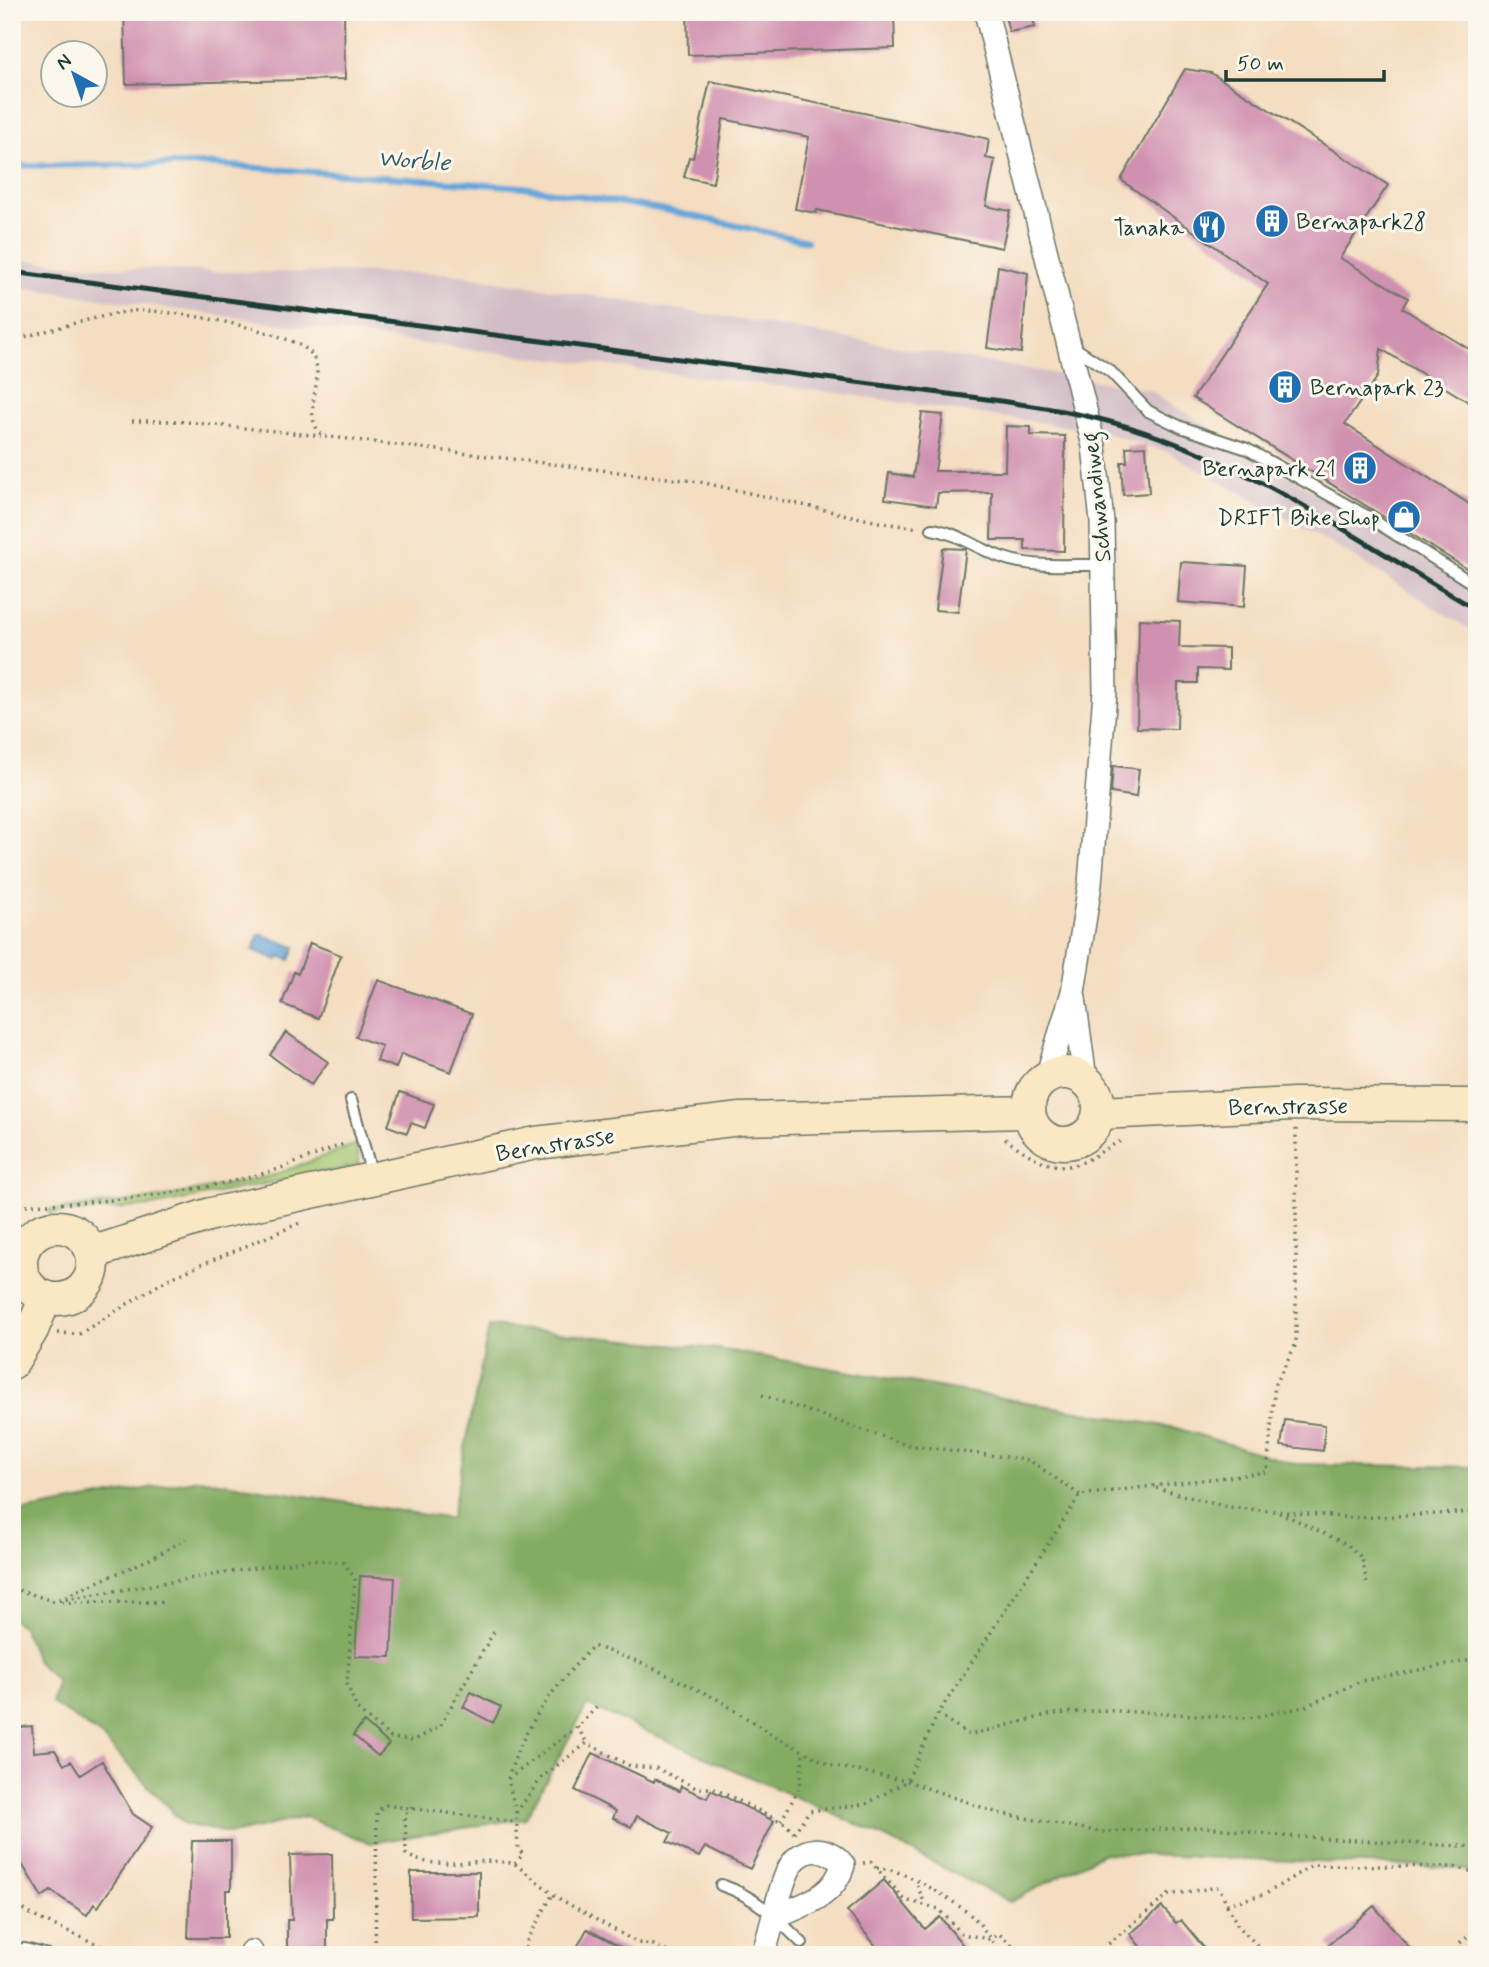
<svg xmlns="http://www.w3.org/2000/svg" width="1489" height="1967" font-family="Mynerve,sans-serif">
  <style>
    .industrial { fill: #d2bdc6 }
    .green { fill: #a4c66f; stroke: #628252; stroke-width: 2 }
    .forest { fill: #83ab62; stroke: #51744b; stroke-width: 2 }
    .water { fill: #68a6da; stroke: #447287; stroke-width: 2 }
    .lines { fill: none; stroke-linecap: round; stroke-linejoin: round }
    .stream { stroke: #68a6da; stroke-width: 6 }
    .building { fill: #d090b0 }
    .service-casing { stroke: #6a7565; stroke-width: 14 }
    .minor-casing { stroke: #6a7565; stroke-width: 26 }
    .secondary-casing { stroke: #6a7565; stroke-width: 35 }
    .path { stroke: #6a7565; stroke-width: 3.5; stroke-dasharray: 2 5; stroke-linecap: butt }
    .service { stroke: #fff; stroke-width: 10 }
    .minor { stroke: #fff; stroke-width: 23 }
    .secondary { stroke: #fae7c3; stroke-width: 32 }
    .rail { stroke: #1f3d34; stroke-width: 5 }
    .labels { text-anchor: middle; stroke-width: 6; stroke-linejoin: round; paint-order: stroke }
    .poi-label { font-size: 23px; fill: #1f3d34; stroke: #fbf7ec; text-anchor: end }
    .street-label { font-size: 23px; fill: #1f3d34; stroke: #fbf7ec }
    .water-label { font-size: 24px; font-style: italic; fill: #355c66; stroke: #fbf7ec }
  </style>
  <rect width="100%" height="100%" fill="#fbf7ec"/>
  <filter id="ink" filterUnits="userSpaceOnUse"><feTurbulence type="fractalNoise" baseFrequency=".0143" numOctaves="2"/><feDisplacementMap in="SourceGraphic" scale="14" xChannelSelector="R" yChannelSelector="G"/><feConvolveMatrix kernelMatrix="1 2 1 2 8 2 1 2 1" color-interpolation-filters="sRGB"/></filter>
  <filter id="wash" filterUnits="userSpaceOnUse"><feTurbulence type="fractalNoise" baseFrequency=".00686" numOctaves="4" result="noise"/><feDisplacementMap in="SourceGraphic" scale="28" xChannelSelector="R" yChannelSelector="G"/><feGaussianBlur stdDeviation="1.57" result="paint"/><feColorMatrix in="noise" values="0 0 0 0 0 0 0 0 0 0 0 0 0 0 0 0 0 1.4 0 .05"/><feComposite in="paint" operator="in"/></filter>
  <g filter="url(#wash)">
    <rect width="100%" height="100%" fill="#f4ddc0"/>
    <path class="industrial" d="M12 259 103 267 221 272 447 273 707 314 1149 390 1477 592V634L1346 552 1168 452 1104 432 837 393 409 342 12 286Z"/>
    <path class="green" d="M356 1144 360 1165 151 1206 49 1214V1210L153 1199 271 1176Z"/>
    <path class="forest" d="M489 1326 718 1349 1176 1428 1295 1464 1477 1467V1874L1458 1868 1104 1853 1010 1902 872 1831 587 1705 526 1818 370 1843 305 1817 233 1834 184 1824 100 1735 52 1703 57 1681 37 1662 23 1627 12 1619V1513L199 1479 451 1519Z"/>
    <path class="water" d="M260 934 295 947 290 960 280 956 278 960 253 950Z"/>
    <g class="lines">
      <path class="stream" d="M12 166 204 164 523 187 660 209 807 241"/>
    </g>
    <g id="blocks">
      <path class="building" d="M124 12H344L345 79 126 84Z
        M687 12H894L895 48 688 55Z
        M1004 12H1031L1035 27 1009 32Z
        M1185 69 1211 73 1388 185 1340 258 1408 298 1402 308 1477 354V407L1381 349 1378 376 1345 424 1477 509V575L1193 398 1268 284 1121 180Z
        M710 81 989 139 986 158 995 160 986 206 1010 211 1002 248 817 210 816 213 795 209 809 137 723 119 713 183 684 177 689 157 693 158Z
        M998 266 1028 273 1021 353 987 348Z
        M922 413 943 415 935 471H1005L1006 426 1031 427V435L1065 436 1064 551 1025 550V540H991L992 492 938 493 936 506 885 499 889 473 913 477Z
        M1146 446 1149 493 1123 495 1121 462H1127L1126 447Z
        M943 548 966 549 958 612 935 610Z
        M1181 562 1247 566 1244 607 1178 602Z
        M1139 619 1180 621 1179 647 1228 648V670L1198 669V683H1178L1177 729 1137 728Z
        M1113 766 1139 769 1136 797 1111 793Z
        M310 943 341 955 318 1018 282 1004 294 972 298 974Z
        M378 980 472 1014 451 1072 401 1054 396 1068 377 1061 382 1046 356 1037Z
        M286 1032 328 1062 311 1085 270 1055Z
        M400 1092 434 1104 425 1128 411 1123 407 1133 388 1126Z
        M1285 1420 1325 1425 1323 1451 1281 1446Z
        M360 1576 395 1578 391 1657 355 1656Z
        M471 1692 501 1707 493 1723 463 1707Z
        M364 1722 389 1744 378 1756 353 1735Z
        M32 1726 34 1752 55 1750 64 1765 71 1761 80 1775 102 1761 133 1814 152 1827 98 1907 94 1904 87 1915 51 1891 42 1897 20 1861 12 1865V1728Z
        M593 1753 654 1782 655 1779 679 1791 681 1786 707 1798 711 1790 774 1821 750 1869 705 1847 699 1857 667 1842 672 1833 637 1816 631 1827 613 1818 616 1811 575 1790Z
        M192 1841H231V1890H226V1938H188Z
        M332 1854 333 1919H327V1955H287V1920H292L290 1855Z
        M411 1872H479V1917L411 1918Z
        M884 1880 925 1929 940 1917 971 1955H909L903 1948 895 1955H865L876 1946 847 1911Z
        M1374 1906 1404 1941 1415 1955H1336L1328 1945Z
        M1162 1907 1176 1923 1181 1920 1210 1955H1147L1130 1934Z
        M587 1929 636 1955H573Z"/>
    </g>
  </g>
  <g filter="url(#ink)">
    <use href="#blocks" fill-opacity="0" stroke="#6a7565" stroke-width="2"/>
    <g class="lines">
      <g class="service-casing">
        <path id="service" d="M1072 346 1110 371 1148 411 1181 427 1247 449 1365 515 1477 586
          M932 529C958 533 977 548 1001 557 1033 569 1071 564 1104 565
          M351 1100 372 1175
          M721 1885C755 1896 777 1918 802 1943
          M12 1950 25 1949 48 1955"/>
      </g>
      <g class="minor-casing">
        <path id="minor" d="M986 12 1094 446 1102 522 1105 692 1090 884 1073 992 1047 1077
          M1074 998 1085 1079
          M12 1322 32 1330
          M251 1952V1955
          M763 1955C772 1929 777 1895 788 1871 800 1845 827 1844 843 1865 834 1897 805 1904 776 1917"/>
      </g>
      <g class="secondary-casing">
        <path id="secondary" d="M1029 1108a35 35 0 1 1 70 0a35 35 0 1 1-70 0Z
          M1099 1113 1295 1104 1477 1105
          M21 1263a36 36 0 1 1 72 0a36 36 0 1 1-72 0Z
          M92 1253 211 1214 536 1143 741 1119 1029 1112
          M12 1363 32 1330 46 1297"/>
      </g>
      <path class="path" d="M12 340C52 330 92 317 132 311 161 307 297 331 312 355 328 380 298 413 323 436L700 482 883 523 919 528
        M132 421H177L321 436
        M1005 1139C1029 1155 1056 1176 1085 1161 1098 1155 1110 1145 1124 1140
        M12 1205C98 1204 189 1195 272 1171 297 1163 322 1152 347 1143
        M58 1333 79 1334 168 1279 300 1223
        M762 1395 907 1445 1029 1460 1080 1495
        M1156 1488 1227 1507 1355 1518 1477 1512
        M1279 1512 1348 1545 1362 1558 1367 1585
        M12 1588 53 1601 311 1559 344 1563 355 1579 347 1684 357 1709 391 1738 415 1740 440 1726 495 1630
        M59 1599 154 1557 186 1539
        M62 1602H165
        M938 1714 969 1735 1052 1714 1101 1710 1249 1718 1304 1707 1361 1681 1477 1659
        M577 1727 587 1743
        M508 1779C523 1726 555 1686 593 1646L640 1662 717 1699 774 1736 830 1765 907 1781 998 1813 1101 1832 1206 1827 1284 1836 1477 1847
        M412 1807 405 1814 406 1854C432 1873 482 1855 515 1864L523 1854 518 1849 516 1813 542 1777 587 1743 630 1766 656 1768 696 1788H713L786 1824 794 1833
        M516 1813 508 1779 577 1727 599 1705
        M781 1821 800 1787 803 1751
        M794 1833 809 1811 866 1804 907 1781 938 1714 1080 1495 1267 1472 1275 1384 1296 1344V1128
        M863 1863 871 1862 905 1900 939 1909 962 1934 989 1939 999 1934 1025 1955
        M515 1864 558 1898 638 1943 654 1945 673 1955
        M877 1868C904 1868 954 1900 975 1919 985 1929 993 1944 1002 1955
        M917 1885 925 1904
        M12 1902 35 1917 122 1955
        M1227 1905 1238 1926 1267 1955
        M375 1955 377 1812 385 1805 517 1822
        M524 1955 527 1941 553 1894
        M1114 1955 1107 1945 1168 1895 1219 1887 1227 1904 1266 1894 1312 1865 1455 1867 1477 1873
        M1467 1955 1460 1943 1477 1929"/>
      <use href="#service" class="service"/>
      <use href="#minor" class="minor"/>
      <use href="#secondary" class="secondary"/>
      <path class="rail" d="M12 272 948 394C1016 403 1085 411 1150 434 1267 474 1371 548 1477 610"/>
    </g>
  </g>
  <defs>
    <g id="building-disc" transform="scale(1.75)"><circle r="9.5" fill="#1f6fb2" stroke="#fbf7ec"/><path d="M-4-6H4V6H1V3H-1V6H-4ZM-2.5-4.3h1.7v1.8h-1.7ZM.8-4.3h1.7v1.8H.8ZM-2.5-1h1.7V.8h-1.7ZM.8-1h1.7V.8H.8Z" fill="#fff"/></g>
    <g id="restaurant-disc" transform="scale(1.75)"><circle r="9.5" fill="#1f6fb2" stroke="#fbf7ec"/><path d="M-5-6h1v4h1v-4h1v4h1v-4h1v5L-1.5 .5V6h-2V.5L-5-1ZM5-6V6H3V1.5H1.5Q1.5-4 5-6Z" fill="#fff"/></g>
    <g id="shop-disc" transform="scale(1.75)"><circle r="9.5" fill="#1f6fb2" stroke="#fbf7ec"/><path d="M-5-2.5h2.3a2.7 3.5 0 0 1 5.4 0H5L5.5 6h-11ZM-1.5-2.5h3a1.5 2.3 0 0 0-3 0Z" fill="#fff"/></g>
  </defs>
  <g fill-rule="evenodd">
    <use href="#building-disc" x="1272" y="221"/>
    <use href="#restaurant-disc" x="1209" y="227"/>
    <use href="#building-disc" x="1285" y="387"/>
    <use href="#building-disc" x="1360" y="468"/>
    <use href="#shop-disc" x="1404" y="517"/>
  </g>
  <g class="labels">
    <g class="poi-label">
      <text x="1296" y="229" text-anchor="start">Bernapark28</text>
      <text x="1184" y="235">Tanaka</text>
      <text x="1310" y="395" text-anchor="start">Bernapark 23</text>
      <text x="1336" y="476">Bernapark 21</text>
      <text x="1380" y="525">DRIFT Bike Shop</text>
    </g>
    <g class="street-label">
      <text transform="translate(1096 497) rotate(-96)" y="8">Schwandiweg</text>
      <text transform="translate(1288 1106) rotate(-1)" y="8">Bernstrasse</text>
      <text transform="translate(555 1144) rotate(-9)" y="8">Bernstrasse</text>
    </g>
    <g class="water-label">
      <text transform="translate(414 160) rotate(4)" y="8">Worble</text>
    </g>
  </g>
  <rect width="1489" height="1967" fill="none" stroke="#fbf7ec" stroke-width="42"/>
  <g transform="translate(74 74) rotate(320)"><circle r="33" fill="#fbf7ec" stroke="#a3ada2" stroke-width="2"/>
  <path d="M0-5L12 26L0 18L-12 26Z" fill="#1f6fb2"/>
  <text y="-10" font-size="19" font-weight="bold" text-anchor="middle" fill="#1f3d34">N</text>
  </g>
  <path d="M1226 70v10h158v-10" fill="none" stroke="#1f3d34" stroke-width="3.5"/>
  <text x="1237" y="70" font-size="21" fill="#1f3d34" stroke="#fbf7ec" stroke-width="5" paint-order="stroke">50 m</text>
</svg>
